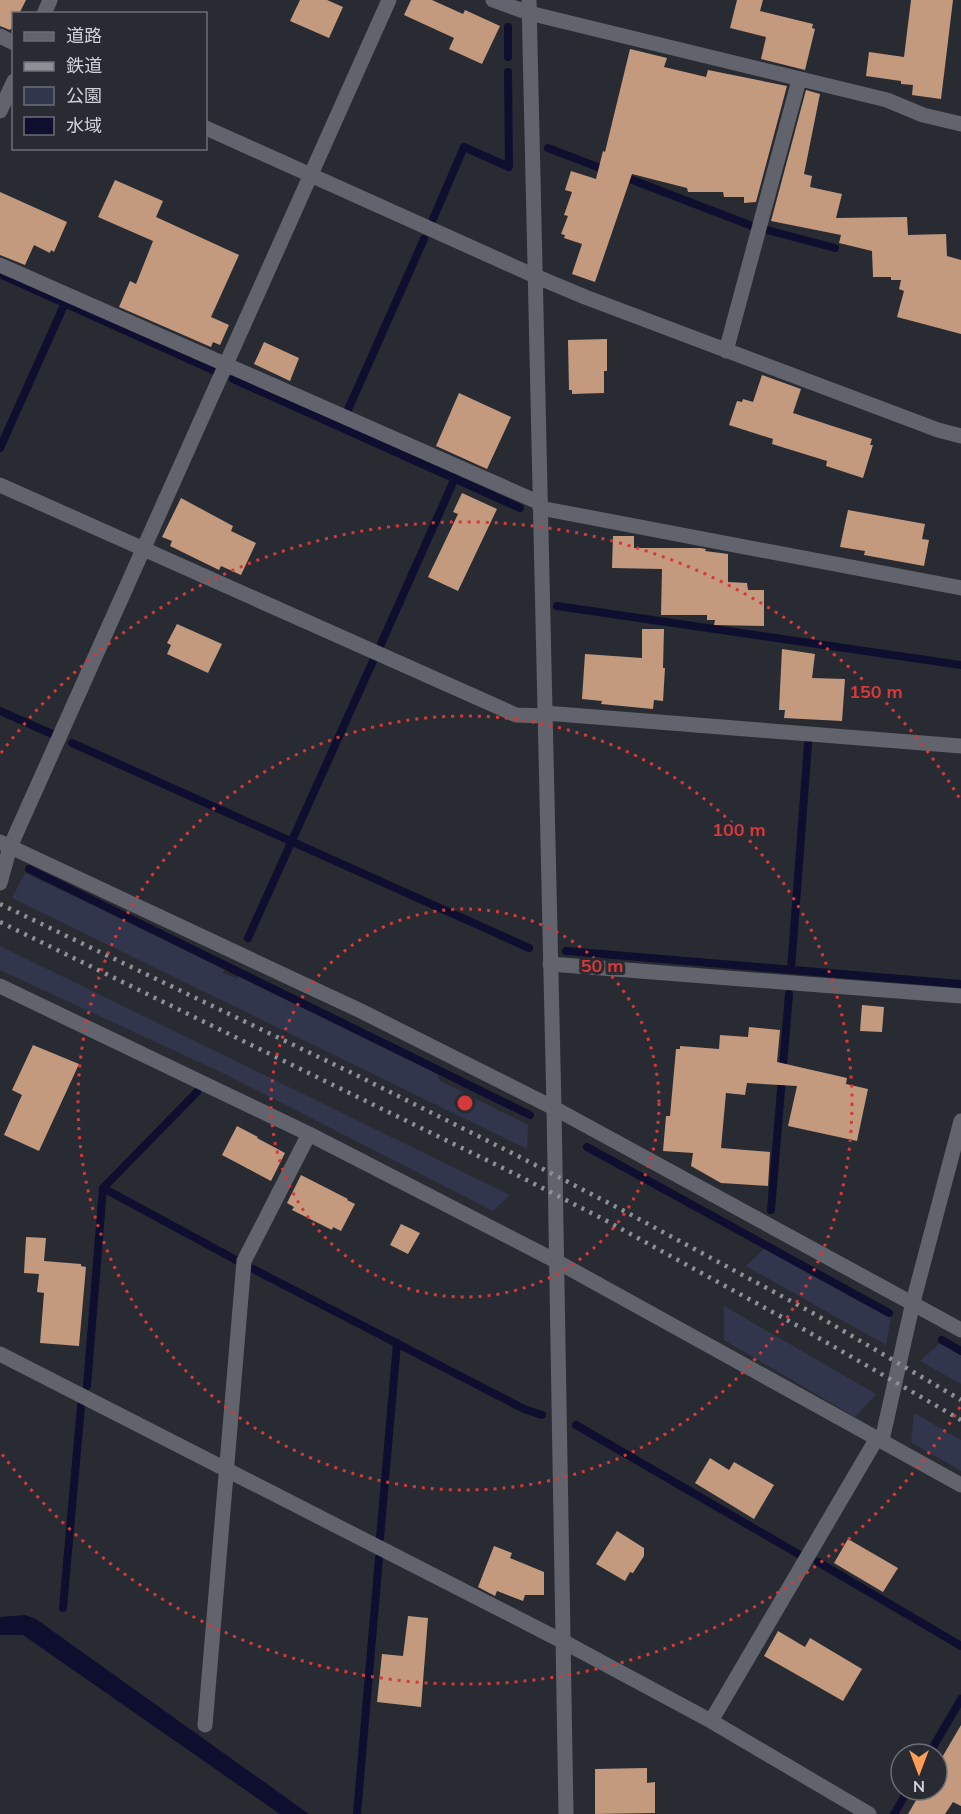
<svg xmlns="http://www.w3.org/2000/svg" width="961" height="1814" font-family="Mulish,'Noto Sans JP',sans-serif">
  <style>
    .green { fill: #32364c }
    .water { fill: #0e0f2f }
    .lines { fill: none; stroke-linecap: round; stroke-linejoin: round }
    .stream { stroke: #0e0f2f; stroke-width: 8 }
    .building { fill: #c49a7e }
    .street { stroke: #61636d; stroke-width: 15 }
    .secondary { stroke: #61636d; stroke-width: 15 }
    .rail { stroke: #8e9096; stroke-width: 4.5; stroke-dasharray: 3 6; stroke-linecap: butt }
    .ring { fill: none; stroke: #d6393a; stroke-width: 3; stroke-dasharray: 3 6 }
    .centre { fill: #d6393a; stroke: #292b33; stroke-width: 3 }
    .ring-label { font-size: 18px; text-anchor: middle; font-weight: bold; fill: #d6393a; stroke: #292b33; stroke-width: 6; stroke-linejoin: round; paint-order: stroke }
  </style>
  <rect width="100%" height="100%" fill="#292b33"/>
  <path class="green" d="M25 873 225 968 223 973 237 979 239 975 436 1072 440 1081 528 1125 527 1149 12 898Z
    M0 946 510 1195 493 1211 225 1074 0 970Z
    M765 1248 891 1317 886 1345 746 1266Z
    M724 1306 876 1394 855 1417 724 1340Z
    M941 1342 961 1353V1384L920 1361Z
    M914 1413 961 1440V1471L911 1442Z"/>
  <path class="water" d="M25 1615 36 1619 309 1814H280L23 1635H0V1617Z"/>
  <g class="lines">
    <path class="stream" d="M508 27V57
      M548 148 608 171
      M622 176 752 226
      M433 219 464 147 509 167 508 72
      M767 230 835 248
      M0 274 215 371
      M233 379 520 508
      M347 412 424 239
      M0 448 65 303
      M557 606 961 665
      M381 644 455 478
      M0 711 52 734
      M72 743 529 948
      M29 869 530 1115
      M248 938 373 661
      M566 951 961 984
      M791 970 808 744
      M587 1147 889 1313
      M103 1188 236 1260
      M771 1210 789 994
      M253 1269 524 1409 542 1415
      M942 1340 961 1351
      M87 1386 103 1188 197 1092
      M576 1425 800 1555
      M380 1538 397 1343
      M818 1562 961 1646
      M63 1608 81 1406
      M929 1754 961 1699
      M357 1814 379 1558
      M894 1814 908 1790"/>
  </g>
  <path class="building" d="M0 0H26L19 14H14V24L10 30 0 26Z
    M300 0H327L343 7 329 38 290 21Z
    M411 0H432L463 14 465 10 500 26 482 64 449 49 454 38 404 15Z
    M737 0H763L760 11 813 24 812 28 815 29 805 70 761 59 766 37 730 28Z
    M911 0H953L941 99 912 95 913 85 901 84V81L866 76 869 52 904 57Z
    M630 49 667 58 664 67 706 77 708 70 787 86 756 202 744 203V197H724L723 192H688L687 188 632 174 595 282 572 274 582 244 564 238 565 235 561 234 568 216 564 215 572 192 565 190 571 171 596 179 603 151 605 152Z
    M806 90 820 94 804 174 812 176 810 187 842 194 836 218 907 217 908 235 946 234 947 256 961 260V334L897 317 904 291 899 289 901 280H891V277H873L872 251 839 243 841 235 771 221Z
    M115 180 163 201 156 217 239 255 211 317 229 325 220 345 213 342 211 347 119 307 130 281 136 284 153 241 98 217Z
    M0 192 67 222 54 252 51 250 50 253 34 245 25 265 0 255Z
    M607 339V371H604V393L572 394V390H569L568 340Z
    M264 342 299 358 290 381 254 364Z
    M762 375 801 389 793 413 872 439 870 445H873L863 478 826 466 827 461 772 444 773 439 729 425 737 401 742 402 743 399 753 402Z
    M459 393 511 417 487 469 436 446Z
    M462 493 497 509 458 591 428 577 458 514 453 512Z
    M181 498 233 526 231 531 256 543 241 575 221 566 219 570 170 546 172 541 162 537Z
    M848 510 925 524 922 539 929 540 924 566 864 555 865 551 840 547Z
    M613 536H634V548H700L706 549 705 551 728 554V582L747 583 748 590H764V626L714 625 715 620H707V615H661L662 569 612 568Z
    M177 624 222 644 208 673 167 654 171 645 167 643Z
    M642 629H664L663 668H665L663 701 654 700 653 709 601 704 602 701 582 699 585 654 642 658Z
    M782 649 815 654 812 678 845 679 842 721 784 718 785 710H779Z
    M862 1005 884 1007 882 1032 860 1031Z
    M749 1027 780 1030 777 1062 847 1078 846 1084 868 1089 857 1141 788 1126 797 1086 747 1083 745 1095 726 1093 721 1148 770 1152 768 1186 721 1183 691 1166 693 1153 663 1151 666 1116H670L676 1049H680V1046L719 1049 720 1035 748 1037Z
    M33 1045 79 1064 39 1151 4 1135 22 1095 12 1090Z
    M237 1126 258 1137 257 1138 285 1153 271 1181 222 1155Z
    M301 1175 348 1199 347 1200 355 1204 341 1231 333 1227 332 1230 292 1210 294 1207 287 1203Z
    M401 1224 420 1233 408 1254 390 1245Z
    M26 1237 46 1238 44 1261 81 1264V1266L86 1267 79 1346 40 1343 44 1293 37 1292 39 1274 24 1273Z
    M710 1458 729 1470 734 1462 774 1485 754 1519 695 1483Z
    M617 1531 644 1548V1556L633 1573 630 1572 625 1581 596 1564Z
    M848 1539 898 1568 883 1592 834 1563Z
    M494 1546 512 1553 510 1558 544 1572V1595H525L523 1601 497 1591 495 1596 478 1587Z
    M408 1616 428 1618 421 1707 377 1702 382 1654 403 1656Z
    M778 1631 805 1647 810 1638 862 1669 843 1701 764 1656Z
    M961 1725V1806L953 1802 945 1814H908L922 1790H937V1766Z
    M647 1768V1783L655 1782V1813L595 1814V1769Z"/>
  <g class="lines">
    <path class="street" d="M493 0 529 13 887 100 923 115 961 124
      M44 14 50 0
      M0 36 14 43
      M0 111 14 81
      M206 128 535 276 585 297 938 430 961 436
      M0 265 540 503
      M726 351 799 80
      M0 485 516 715 545 716
      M540 508 961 588
      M545 713 961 746
      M0 883 10 847 389 0
      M550 964 961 996
      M0 986 309 1134 556 1261 961 1485
      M0 1354 564 1642 711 1721 869 1814
      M882 1440 913 1302 961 1121
      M711 1721 877 1438
      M205 1725 244 1261 309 1134"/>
    <path class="secondary" d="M529 0 554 1108 566 1814
      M0 842 361 1011 554 1108 961 1330"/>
    <path class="rail" d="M0 904 354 1074 516 1155 624 1211 811 1312 961 1400
      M0 922 513 1173 605 1220 798 1326 961 1420"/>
  </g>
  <g class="ring">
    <circle cx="465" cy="1103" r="194"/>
    <circle cx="465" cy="1103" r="387"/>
    <path d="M960 1407A581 581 0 0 1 1 1453M1 753A581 581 0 0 1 960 799"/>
  </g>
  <circle cx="465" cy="1103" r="9" class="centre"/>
  <g class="ring-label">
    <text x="876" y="698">150 m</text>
    <text x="739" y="836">100 m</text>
    <text x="602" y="972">50 m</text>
  </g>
  <rect x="12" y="12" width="195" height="138" fill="#292b33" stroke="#6c6e75" stroke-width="1.5"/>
  <rect x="24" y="32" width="30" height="9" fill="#61636d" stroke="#6c6e75" stroke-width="1.5"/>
  <text x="66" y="42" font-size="18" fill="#d1d2d8">道路</text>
  <rect x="24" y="62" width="30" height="9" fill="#8e9096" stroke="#6c6e75" stroke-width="1.5"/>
  <text x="66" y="72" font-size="18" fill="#d1d2d8">鉄道</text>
  <rect x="24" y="87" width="30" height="18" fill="#32364c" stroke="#6c6e75" stroke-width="1.5"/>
  <text x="66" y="102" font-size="18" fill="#d1d2d8">公園</text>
  <rect x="24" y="117" width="30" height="18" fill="#0e0f2f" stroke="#6c6e75" stroke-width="1.5"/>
  <text x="66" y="132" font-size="18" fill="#d1d2d8">水域</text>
  <g transform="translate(919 1772) rotate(180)"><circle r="28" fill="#292b33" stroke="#6c6e75" stroke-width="1.5"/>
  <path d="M0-4.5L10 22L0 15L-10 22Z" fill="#fd9c55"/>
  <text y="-9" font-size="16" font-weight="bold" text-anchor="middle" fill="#d1d2d8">N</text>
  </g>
</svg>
